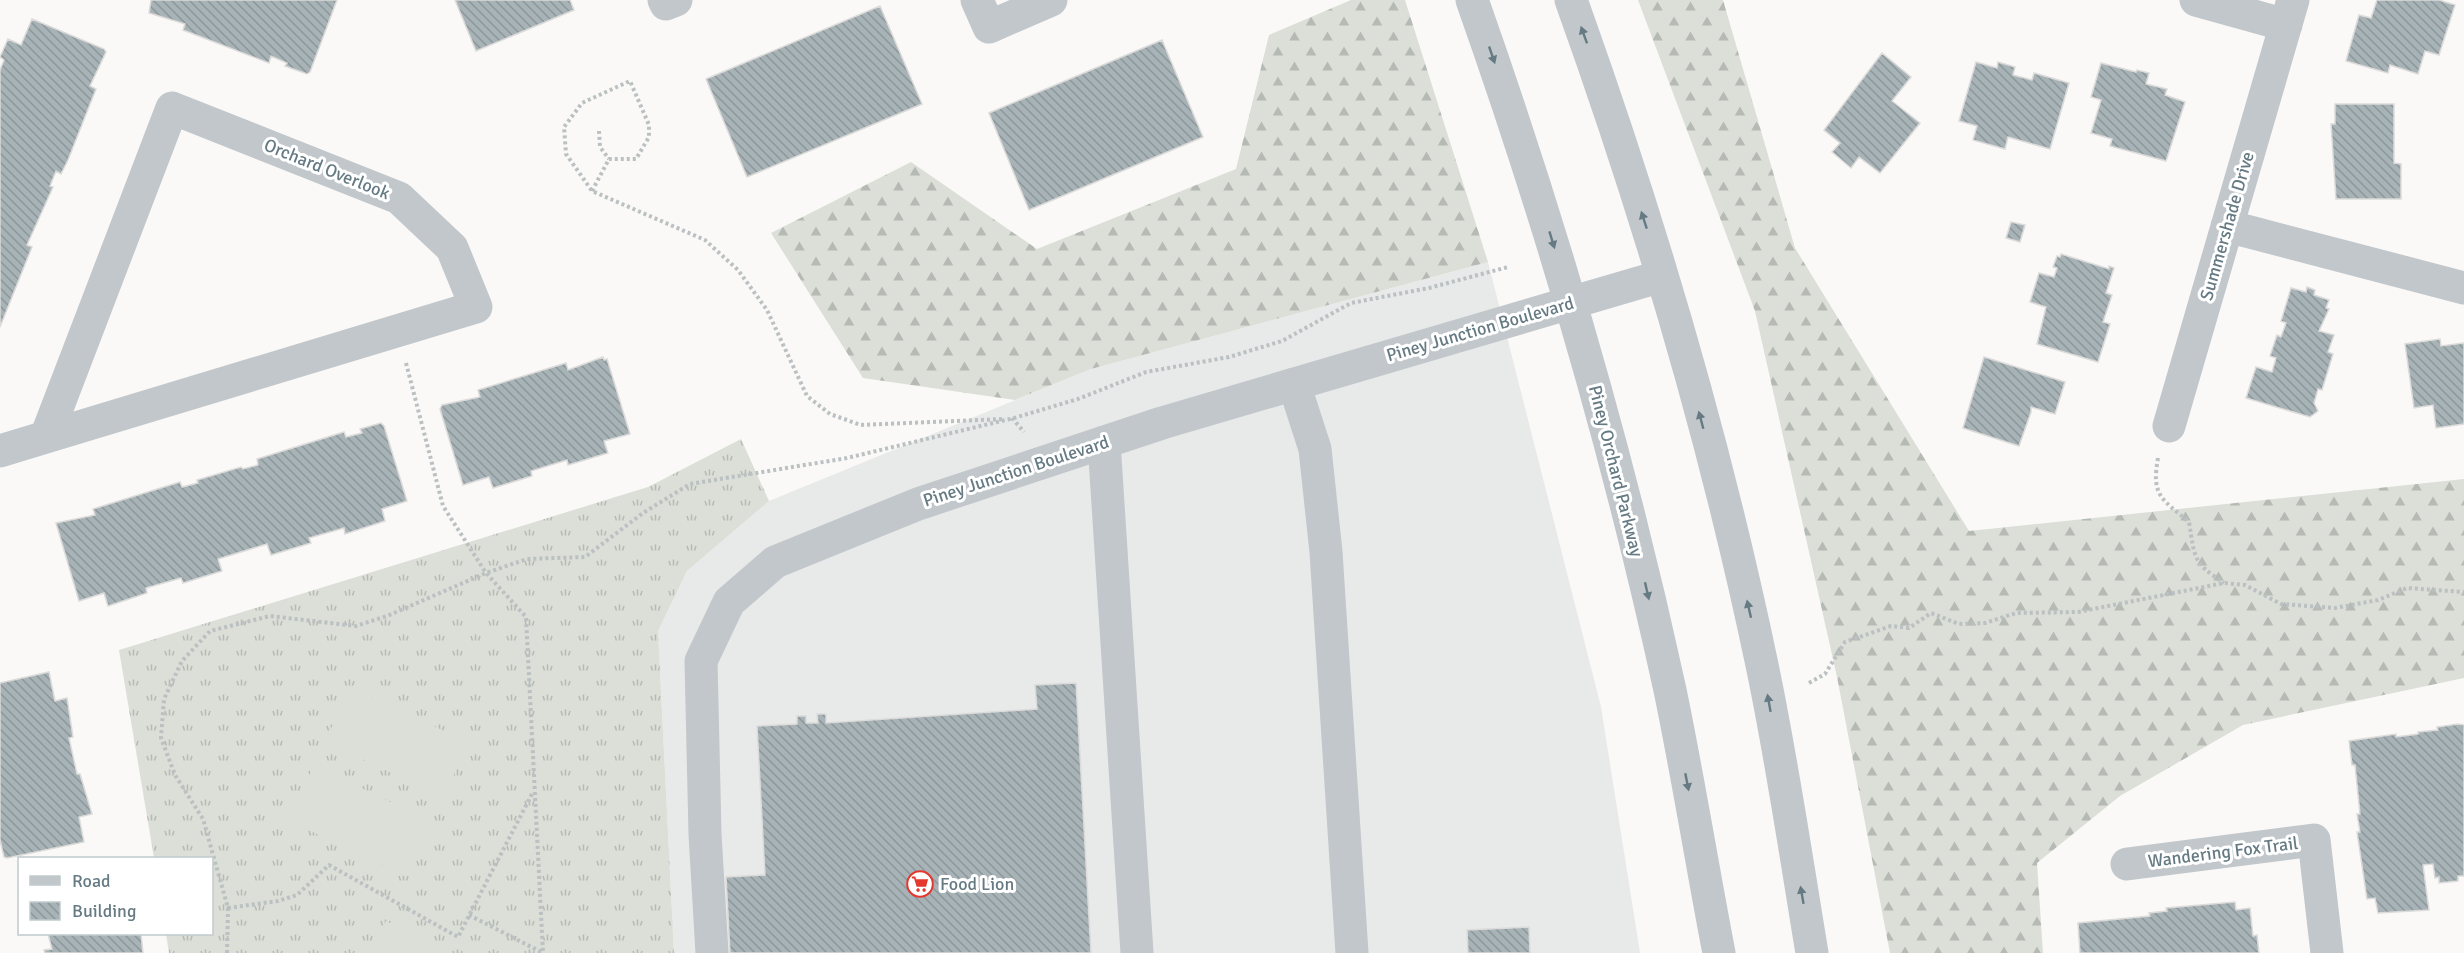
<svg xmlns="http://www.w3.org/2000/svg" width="2464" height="953" font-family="Signika,sans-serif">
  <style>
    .built { fill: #e8e9e9 }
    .grass { fill: url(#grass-tufts) }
    .forest { fill: url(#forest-firs) }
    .pitch { fill: #dbdfd7 }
    .building { fill: url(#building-back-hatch); stroke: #dcdbda; stroke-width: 1.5 }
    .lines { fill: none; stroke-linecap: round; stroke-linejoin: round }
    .path { stroke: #bbc0c2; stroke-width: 4; stroke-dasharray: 3 3; stroke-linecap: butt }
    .minor { stroke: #c1c7ca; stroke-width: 33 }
    .oneway { fill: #657a83 }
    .labels { text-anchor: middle; stroke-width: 6; stroke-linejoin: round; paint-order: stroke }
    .street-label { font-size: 18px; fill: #657a83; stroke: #fff }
    .poi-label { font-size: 18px; fill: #657a83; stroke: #fff; text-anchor: start }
  </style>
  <defs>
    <pattern id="grass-tufts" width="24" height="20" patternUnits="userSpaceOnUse" patternTransform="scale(1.5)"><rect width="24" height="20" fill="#dbdfd7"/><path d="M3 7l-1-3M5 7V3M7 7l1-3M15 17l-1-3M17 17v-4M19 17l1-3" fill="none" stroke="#b5bab4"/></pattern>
    <pattern id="forest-firs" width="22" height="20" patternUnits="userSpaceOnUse" patternTransform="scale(1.5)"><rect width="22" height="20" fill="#dbdfd7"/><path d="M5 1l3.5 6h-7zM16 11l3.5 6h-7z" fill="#b5bab4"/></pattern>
    <pattern id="building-back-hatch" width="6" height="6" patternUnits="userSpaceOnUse" patternTransform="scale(1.5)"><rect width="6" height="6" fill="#a8b3b7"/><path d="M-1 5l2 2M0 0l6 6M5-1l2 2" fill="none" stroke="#8c979a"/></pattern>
  </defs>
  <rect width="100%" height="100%" fill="#faf9f8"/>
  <path class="built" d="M1488 262 1601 707 1640 953H674L658 631 687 571 769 501 1091 369Z"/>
  <path class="grass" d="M741 439 769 501 687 571 658 631 674 953H169L166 934H212V858H154L119 650 648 487Z"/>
  <path class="forest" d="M1351 0H1405L1488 262 1091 369 1015 400 863 378 771 233 911 162 1037 249 1236 169 1269 35Z
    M1638 0H1723L1795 248 1969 531 2464 479V678L2243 725 2120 796 2037 863 2043 953H1890L1837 677 1755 311Z"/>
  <path class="pitch" d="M351 686 469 743 443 798 325 741Z
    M314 765 432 822 406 877 288 820Z
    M386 921 447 953H369Z"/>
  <path class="building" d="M151 0H337L310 72 307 74 285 66 287 63 271 56 269 63 183 30 185 24 149 13Z
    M455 0H570L574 10 476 51Z
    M2377 0H2439L2455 5 2439 55 2425 51 2418 74 2390 65 2388 73 2346 61 2359 15 2371 18Z
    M880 6 922 104 747 177 706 79Z
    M32 19 104 49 106 52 90 86 96 89 68 160 61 174 56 171 50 186 53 187 27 245 32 247 0 327V70L4 60 0 57 8 39 21 45Z
    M1162 40 1203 137 1029 210 989 113Z
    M1882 53 1911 77 1892 101 1920 123 1880 173 1859 157 1851 168 1832 152 1840 143 1824 130Z
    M1976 62 1997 68 1998 62 2015 67 2013 75 2032 80 2034 73 2069 83 2050 149 2008 137 2005 149 1973 140 1977 126 1959 121Z
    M2101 63 2136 72 2137 70 2149 73 2146 84 2167 89 2165 95 2185 102 2166 161 2110 146 2112 139 2091 133 2101 100 2091 97Z
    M2335 104H2394V163L2401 164V199H2336L2331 124H2335Z
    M2011 222 2025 225 2020 242 2006 238Z
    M2061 254 2109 269V266L2114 268 2106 293 2112 295 2103 322 2110 324 2098 362 2037 344 2046 307 2030 302 2039 273 2054 277 2057 268 2053 267 2057 256 2060 257Z
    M2307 287 2315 290 2314 295 2329 300 2326 308 2329 309 2319 331 2334 335 2328 352 2333 354 2322 390 2318 389 2314 403 2318 411 2310 417 2246 398 2256 367 2272 372 2276 358 2270 356 2277 335 2281 337 2286 323 2281 321 2291 288 2306 292Z
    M2440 339 2441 346 2464 343V424L2436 428 2433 405 2414 408 2405 344Z
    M603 357 604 360 607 359 630 434 604 441 608 453 568 465 567 460 531 471 532 476 493 488 489 477 463 485 440 409 442 405 480 397 478 390 527 375 566 363 568 370Z
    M1984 357 2065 382 2055 414 2031 407V412L2019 446 1963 428Z
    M381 423 384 426 407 501 382 509 385 521 345 534 344 528 309 538 311 543 271 555 267 544 218 559 222 571 183 583 181 578 146 588 147 593 108 606 104 593 79 601 56 523 95 515 93 509 180 482 182 487 198 483 197 480 241 467 243 469 258 465 257 459 344 432 346 437 362 433 360 429Z
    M49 672 55 701 67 698 73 737 69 738 77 774H80L92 814 79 817 84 842 7 858 4 857 0 840V683Z
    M1076 683 1091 953H730L726 877 765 875 757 726 797 724V716H806V723H818L817 714H826V723L1037 709 1035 685Z
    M2458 724 2464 725V876H2458V881L2439 883V877L2435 878 2433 864 2423 865 2429 910 2378 913 2375 898 2367 899 2357 832H2360L2357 814H2360L2355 765H2352L2349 741 2396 734V737L2418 734V732L2438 730 2437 727Z
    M2235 902 2236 910 2250 908 2253 936 2257 935 2259 953H2080L2078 923 2150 916 2149 913 2167 911 2166 908Z
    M1529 927 1530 953H1468L1467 930Z
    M45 934H141L143 953H45L44 950 52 949 48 934Z"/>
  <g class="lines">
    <path class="path" d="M599 131 600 147 609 159
      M592 191 609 159H636L649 137V125L630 81 582 103 564 127 566 154 592 191 705 240 738 270 767 310 807 396 830 414 861 425 1004 419
      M406 363 443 506 486 573 526 617 543 953
      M1012 418 1024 432
      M2158 458C2151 496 2162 499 2189 522 2195 558 2192 562 2224 583
      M1809 683 1825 674 1845 642 1891 626 1909 628 1931 613 1959 624 1985 623 2016 613 2078 612 2224 583 2245 585 2281 604 2335 608 2378 600 2407 588 2464 592
      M228 908 278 901 297 895 329 865 458 937 533 792
      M469 915 543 953
      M227 953 228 908 203 819 175 775 161 738 164 699 182 661 210 631 270 616 356 626 387 616 486 573 527 559 585 557 643 513 690 484 847 458 1014 418 1078 399 1146 372 1229 357 1282 341 1351 303 1429 288 1508 267"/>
    <path class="minor" d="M664 0 666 4 676 0
      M977 0 989 27 1051 0
      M1472 0C1552 226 1619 456 1670 690 1688 777 1702 865 1719 953
      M1571 0C1649 217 1715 440 1762 665 1782 760 1796 857 1812 953
      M2196 0 2286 25
      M2227 226 2464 288
      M1294 384 1315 449 1326 552 1352 953
      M2169 426 2293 0
      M1104 442 1137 953
      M0 451 46 437 172 108 399 198 452 248 476 307 46 437
      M2127 864 2314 840 2327 953
      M712 953 705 834 701 661 729 602 775 562 918 504 1162 423 1662 276"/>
  </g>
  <defs><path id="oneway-solid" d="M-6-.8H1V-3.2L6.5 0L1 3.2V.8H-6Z" transform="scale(1.5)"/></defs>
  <g class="oneway">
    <use href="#oneway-solid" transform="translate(1584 35) rotate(-110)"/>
    <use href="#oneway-solid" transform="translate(1492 55) rotate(71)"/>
    <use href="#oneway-solid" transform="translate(1644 220) rotate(-108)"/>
    <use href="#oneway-solid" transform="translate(1552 240) rotate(73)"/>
    <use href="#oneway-solid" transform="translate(1701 420) rotate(-105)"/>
    <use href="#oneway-solid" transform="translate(1647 591) rotate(77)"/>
    <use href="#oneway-solid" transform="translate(1749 609) rotate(-103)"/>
    <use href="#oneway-solid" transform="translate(1769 703) rotate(-100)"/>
    <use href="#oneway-solid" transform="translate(1687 782) rotate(79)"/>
    <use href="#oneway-solid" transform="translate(1802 895) rotate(-100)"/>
  </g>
  <defs>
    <g id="supermarket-ring" transform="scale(1.35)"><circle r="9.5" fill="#fff" stroke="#e4382e" stroke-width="1.5"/><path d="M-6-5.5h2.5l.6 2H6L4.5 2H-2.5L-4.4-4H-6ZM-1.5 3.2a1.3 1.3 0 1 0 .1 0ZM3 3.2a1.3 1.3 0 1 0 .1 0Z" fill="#e4382e"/></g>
  </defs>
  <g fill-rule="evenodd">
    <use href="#supermarket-ring" x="920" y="884"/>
  </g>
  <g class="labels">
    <g class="street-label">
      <text transform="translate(327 169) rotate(22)" y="6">Orchard Overlook</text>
      <text transform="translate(2227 226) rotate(-74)" y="6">Summershade Drive</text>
      <text transform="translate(1480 329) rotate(-16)" y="6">Piney Junction Boulevard</text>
      <text transform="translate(1016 471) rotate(-18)" y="6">Piney Junction Boulevard</text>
      <text transform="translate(1616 471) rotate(76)" y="6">Piney Orchard Parkway</text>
      <text transform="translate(2223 852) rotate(-7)" y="6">Wandering Fox Trail</text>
    </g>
    <g class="poi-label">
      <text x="940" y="890">Food Lion</text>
    </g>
  </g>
  <rect x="18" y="857" width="195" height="78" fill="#ffffff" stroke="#c1cacd" stroke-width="1.5"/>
  <rect x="30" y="876" width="30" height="9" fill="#c1c7ca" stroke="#c1cacd" stroke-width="1.5"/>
  <text x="72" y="887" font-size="18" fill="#657a83">Road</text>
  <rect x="30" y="902" width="30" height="18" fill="url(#building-back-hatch)" stroke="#c1cacd" stroke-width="1.5"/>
  <text x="72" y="917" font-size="18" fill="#657a83">Building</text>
</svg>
